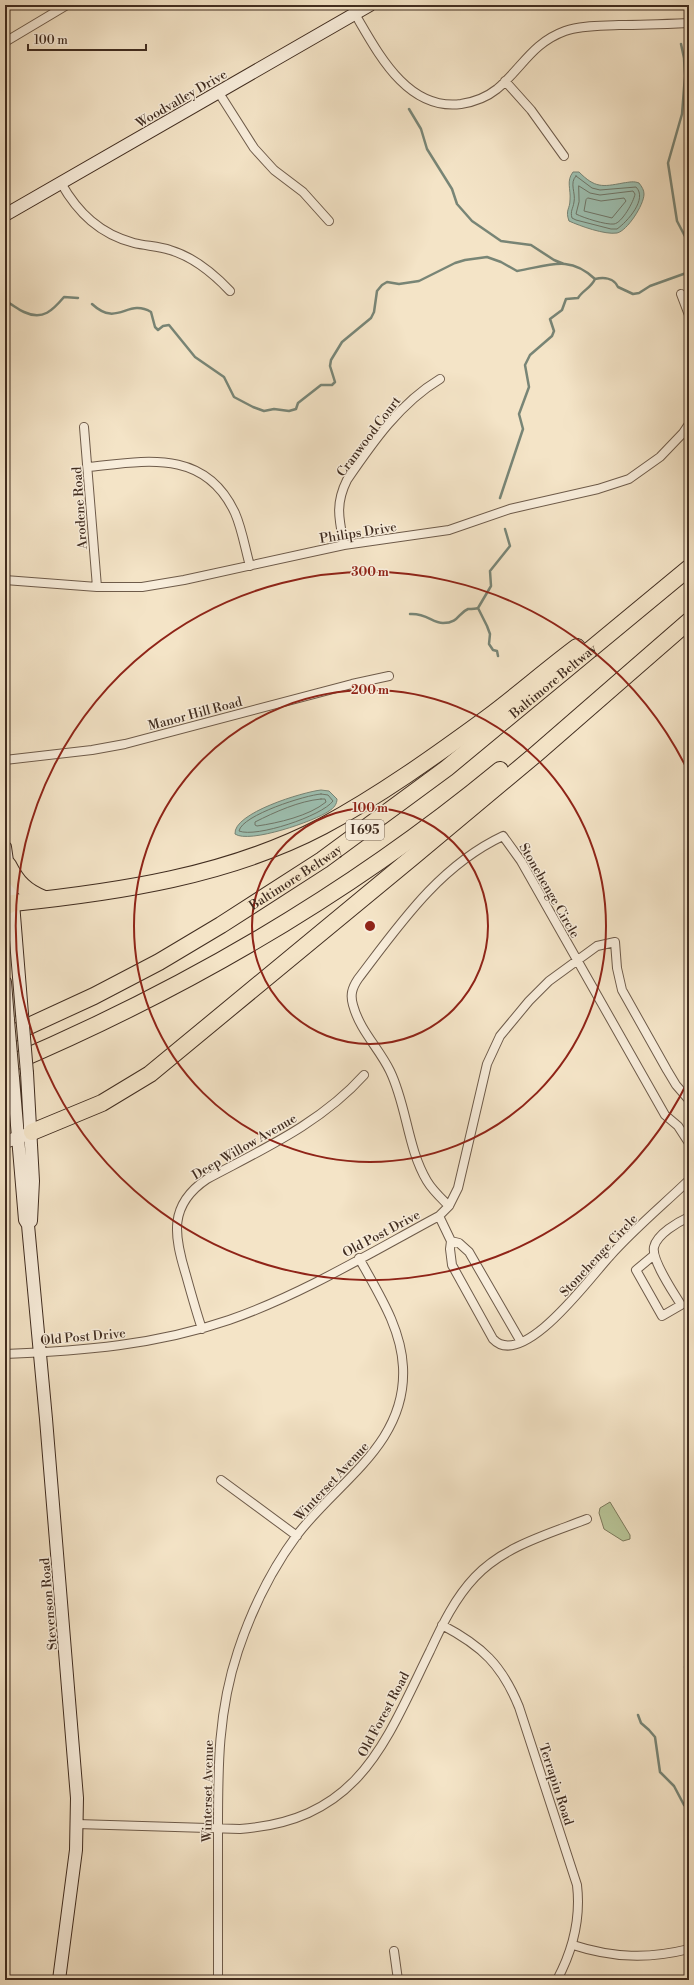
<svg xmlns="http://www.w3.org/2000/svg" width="694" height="1985" font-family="'Libre Bodoni',serif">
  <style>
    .green { fill: #b8c598; stroke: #7c795c }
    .water { fill: #9dbfb0; stroke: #788576 }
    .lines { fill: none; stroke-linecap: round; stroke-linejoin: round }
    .shore { stroke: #6f7668; stroke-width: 1 }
    .stream { stroke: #788576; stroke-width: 2.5 }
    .street-casing { stroke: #6e5b4a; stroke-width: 10 }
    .secondary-casing { stroke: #412d20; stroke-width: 14 }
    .highway-casing { stroke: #412d20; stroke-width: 18 }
    .street { stroke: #f8eddb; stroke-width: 8 }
    .secondary { stroke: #f8eddb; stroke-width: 12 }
    .highway { stroke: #f4e4c7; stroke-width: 16 }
    .secondary-bridge-casing { stroke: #412d20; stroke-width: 14; stroke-linecap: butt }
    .secondary-bridge { stroke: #f8eddb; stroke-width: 12 }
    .ring { fill: none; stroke: #8f2418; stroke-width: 2 }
    .labels { text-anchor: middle; stroke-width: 3; stroke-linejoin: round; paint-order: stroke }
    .shield { fill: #f8eddb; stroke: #786758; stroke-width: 1 }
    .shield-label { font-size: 12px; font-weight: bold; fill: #412d20 }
    .street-label { font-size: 13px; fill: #412d20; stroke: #f8eddb }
    .centre { fill: #8f2418; stroke: #f8eddb; stroke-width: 2 }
    .ring-label { font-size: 12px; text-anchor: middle; font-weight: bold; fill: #8f2418; stroke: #f8eddb; stroke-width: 3; stroke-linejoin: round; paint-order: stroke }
  </style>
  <rect width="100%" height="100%" fill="#f4e4c7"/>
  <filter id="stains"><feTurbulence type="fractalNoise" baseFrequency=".005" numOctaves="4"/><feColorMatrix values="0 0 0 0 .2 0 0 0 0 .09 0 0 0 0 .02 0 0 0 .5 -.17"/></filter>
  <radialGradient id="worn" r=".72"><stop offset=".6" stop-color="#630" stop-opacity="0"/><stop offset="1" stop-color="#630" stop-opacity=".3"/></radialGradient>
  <path class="green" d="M610 1502 630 1535V1539L623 1541 604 1529 599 1513 600 1508Z"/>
  <path class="water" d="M573 172H579C595 188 602 187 623 183 630 182 634 181 639 183 642 187 644 190 644 194 644 205 627 231 617 233 605 235 580 226 569 221 565 210 570 209 570 200 571 189 566 181 573 172Z
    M321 790 329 791 337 799C337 804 334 808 329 811 315 821 249 844 235 834 233 813 303 792 321 790Z"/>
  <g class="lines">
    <path class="shore" d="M576 176 592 188 600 190 636 187C648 199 627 222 617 229H611L576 220 572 218C570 211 573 209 574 202 576 193 569 183 576 176Z
      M579 186 590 193 600 195 633 191 635 194C634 201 622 223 614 224 606 225 584 218 576 214L579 202Z
      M588 198 601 201 624 198 626 201 612 218 584 211 586 200Z
      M321 794 328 795 333 801C322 816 256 838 239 831 242 815 306 795 321 794Z
      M321 799H325L326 802C309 816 278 823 257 826L255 825V822C275 812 299 801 321 799Z"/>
    <path class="stream" d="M681 44 684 58 685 76 682 114 668 163 677 221 689 244
      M409 109 421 129 427 149 452 189 457 204 472 221 501 241 531 245 554 260 564 264
      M5 301C12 304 17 309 24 312 43 321 53 310 64 297L78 298
      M92 304C118 328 127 298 151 312L155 327 158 330 163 326 169 325 195 357 224 377 234 397 253 407 264 411 274 409 289 411 296 409 298 403 321 385H332L335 382 330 366 331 360 342 342 371 318 374 312 377 291 382 285 387 282 399 284 419 281 455 263 465 260 487 257 501 262 517 271C548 266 569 254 595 279 604 277 614 278 618 287L633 294 639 293 650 286 689 272
      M500 498 523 429 519 414 529 387 525 365 530 355 552 336 554 331 550 319 562 310 566 299 578 298C583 290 591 288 595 279
      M478 608 491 586 490 571 510 546 505 529
      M478 608 487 626 490 634 489 644 493 650 497 651 498 656
      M410 614C427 613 432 623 443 623 459 623 458 613 468 609 471 609 475 609 478 608
      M685 1667 689 1675
      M638 1715 641 1723 649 1730 655 1737 660 1772 674 1786 684 1805 689 1809
      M689 1876 688 1879 689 1886"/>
    <g class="street-casing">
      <path id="street" d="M355 14C378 53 407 111 461 104 474 102 487 97 497 89 522 68 532 43 565 31 582 25 602 26 619 25 643 25 666 24 689 23
        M5 42 67 5
        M505 81 531 110 564 156
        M219 93 254 148 274 170 303 192 329 221
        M61 183C78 213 100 234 134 243 146 246 159 246 170 250 194 257 213 273 230 291
        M681 294 689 315
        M84 427 97 587
        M88 467C145 461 205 448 235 513 242 529 245 548 250 566
        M344 545C339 519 335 504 347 480 373 442 400 403 440 379
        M5 580 97 587H142L184 580 344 545 449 530 510 509 598 489 629 479 660 457 683 433 689 424
        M5 760 92 750 125 744 352 684 389 676
        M449 1206C441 1198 433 1191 427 1181 407 1147 407 1106 390 1071 379 1048 360 1031 353 1005 350 995 352 988 358 979 399 925 439 866 503 836L521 861 665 1115 678 1126 689 1143
        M439 1216 451 1241 450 1249 452 1265 493 1339C523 1371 591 1276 610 1256 634 1229 663 1205 689 1180
        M451 1241 459 1243 469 1252 521 1342
        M654 1255 636 1270 662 1316 681 1305C674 1293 651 1260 654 1247 657 1234 678 1222 689 1217
        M202 1329C196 1311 191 1293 186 1275 174 1236 168 1205 207 1179 263 1149 321 1123 364 1075
        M5 1354C82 1351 156 1345 229 1320 301 1295 372 1252 439 1216L449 1206 458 1188 487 1064 500 1036 529 1001 549 981 597 946 615 942 617 968 622 990 667 1070 676 1085 689 1100
        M221 1480 297 1536
        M442 1625C482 1646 502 1665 519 1707L577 1885C581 1919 573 1950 557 1980
        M77 1824 240 1829C359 1820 384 1745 430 1651 442 1625 455 1598 475 1577 504 1546 549 1534 587 1519
        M573 1945C613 1958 649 1959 689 1949
        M394 1951 398 1980
        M218 1980C218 1933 218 1885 218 1838 218 1772 217 1714 238 1651 252 1609 271 1570 297 1535 338 1481 407 1444 403 1367 401 1327 378 1293 359 1258"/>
    </g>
    <g class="secondary-casing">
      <path id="secondary" d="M5 215 370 5
        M5 847 13 903 22 1014
        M5 982 8 1020
        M27 1073 33 1181 31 1221
        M13 1078 25 1220 28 1225 46 1419 77 1798 76 1850 59 1980
        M5 1142 25 1135"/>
    </g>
    <g class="highway-casing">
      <g id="highway">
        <path d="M8 865C17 883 26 892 44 899"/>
        <path d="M5 907 13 903C118 892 228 876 323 826 379 796 435 756 487 718 518 695 546 670 577 647"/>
        <path id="s1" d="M5 1037 94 996 159 962 221 925 322 860 447 768 689 568"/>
        <path d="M5 1066C182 991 351 893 500 770"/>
        <path d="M32 1132 102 1103 150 1074 414 856 535 755 689 621"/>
      </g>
    </g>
    <use href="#street" class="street"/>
    <use href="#secondary" class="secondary"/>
    <use href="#highway" class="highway"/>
    <g class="secondary-bridge-casing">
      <path id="secondary-bridge" d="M22 1014 27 1073
        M8 1020 13 1078"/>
    </g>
    <use href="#secondary-bridge" class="secondary-bridge"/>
  </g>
  <g class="ring">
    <circle cx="370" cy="926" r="118"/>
    <circle cx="370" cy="926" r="236"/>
    <path d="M688 1081A354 354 0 1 1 688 771"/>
  </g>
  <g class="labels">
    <rect class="shield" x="346" y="820" width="38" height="20" rx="3"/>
    <g class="shield-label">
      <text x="365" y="834">I 695</text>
    </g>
    <g class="street-label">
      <text transform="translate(181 98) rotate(-30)" y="5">Woodvalley Drive</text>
      <text transform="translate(368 436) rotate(-53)" y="5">Cranwood Court</text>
      <text transform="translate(79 508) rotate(-94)" y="5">Arodene Road</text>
      <text transform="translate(358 532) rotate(-9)" y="5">Philips Drive</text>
      <text dy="5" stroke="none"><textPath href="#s1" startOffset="656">Baltimore Beltway</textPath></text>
      <text transform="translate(195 713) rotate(-15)" y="5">Manor Hill Road</text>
      <text dy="5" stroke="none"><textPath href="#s1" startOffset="332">Baltimore Beltway</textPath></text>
      <text transform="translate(550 890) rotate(60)" y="5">Stonehenge Circle</text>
      <text transform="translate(244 1146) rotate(-30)" y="5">Deep Willow Avenue</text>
      <text transform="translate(381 1233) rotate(-28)" y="5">Old Post Drive</text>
      <text transform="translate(598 1255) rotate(-47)" y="5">Stonehenge Circle</text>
      <text transform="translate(83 1336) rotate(-5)" y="5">Old Post Drive</text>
      <text transform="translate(331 1481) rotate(-47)" y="5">Winterset Avenue</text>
      <text transform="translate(48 1604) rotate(-95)" y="5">Stevenson Road</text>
      <text transform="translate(383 1714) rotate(-62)" y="5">Old Forest Road</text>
      <text transform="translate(557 1784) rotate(72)" y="5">Terrapin Road</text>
      <text transform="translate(207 1791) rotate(-89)" y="5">Winterset Avenue</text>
    </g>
  </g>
  <circle cx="370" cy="926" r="6" class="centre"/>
  <g class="ring-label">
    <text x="370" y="576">300 m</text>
    <text x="370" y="694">200 m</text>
    <text x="370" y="812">100 m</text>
  </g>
  <rect width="694" height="1985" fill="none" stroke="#f4e4c7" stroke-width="20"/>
  <rect x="6" y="6" width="682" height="1973" fill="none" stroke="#412d20" stroke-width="2"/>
  <rect x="10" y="10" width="674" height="1965" fill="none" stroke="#412d20"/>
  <path d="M28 44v6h118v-6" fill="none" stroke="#412d20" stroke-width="2"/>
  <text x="34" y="44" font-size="12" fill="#412d20" stroke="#f8eddb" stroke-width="3" paint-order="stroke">100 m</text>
  <rect width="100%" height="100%" filter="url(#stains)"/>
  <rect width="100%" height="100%" fill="url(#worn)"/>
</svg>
